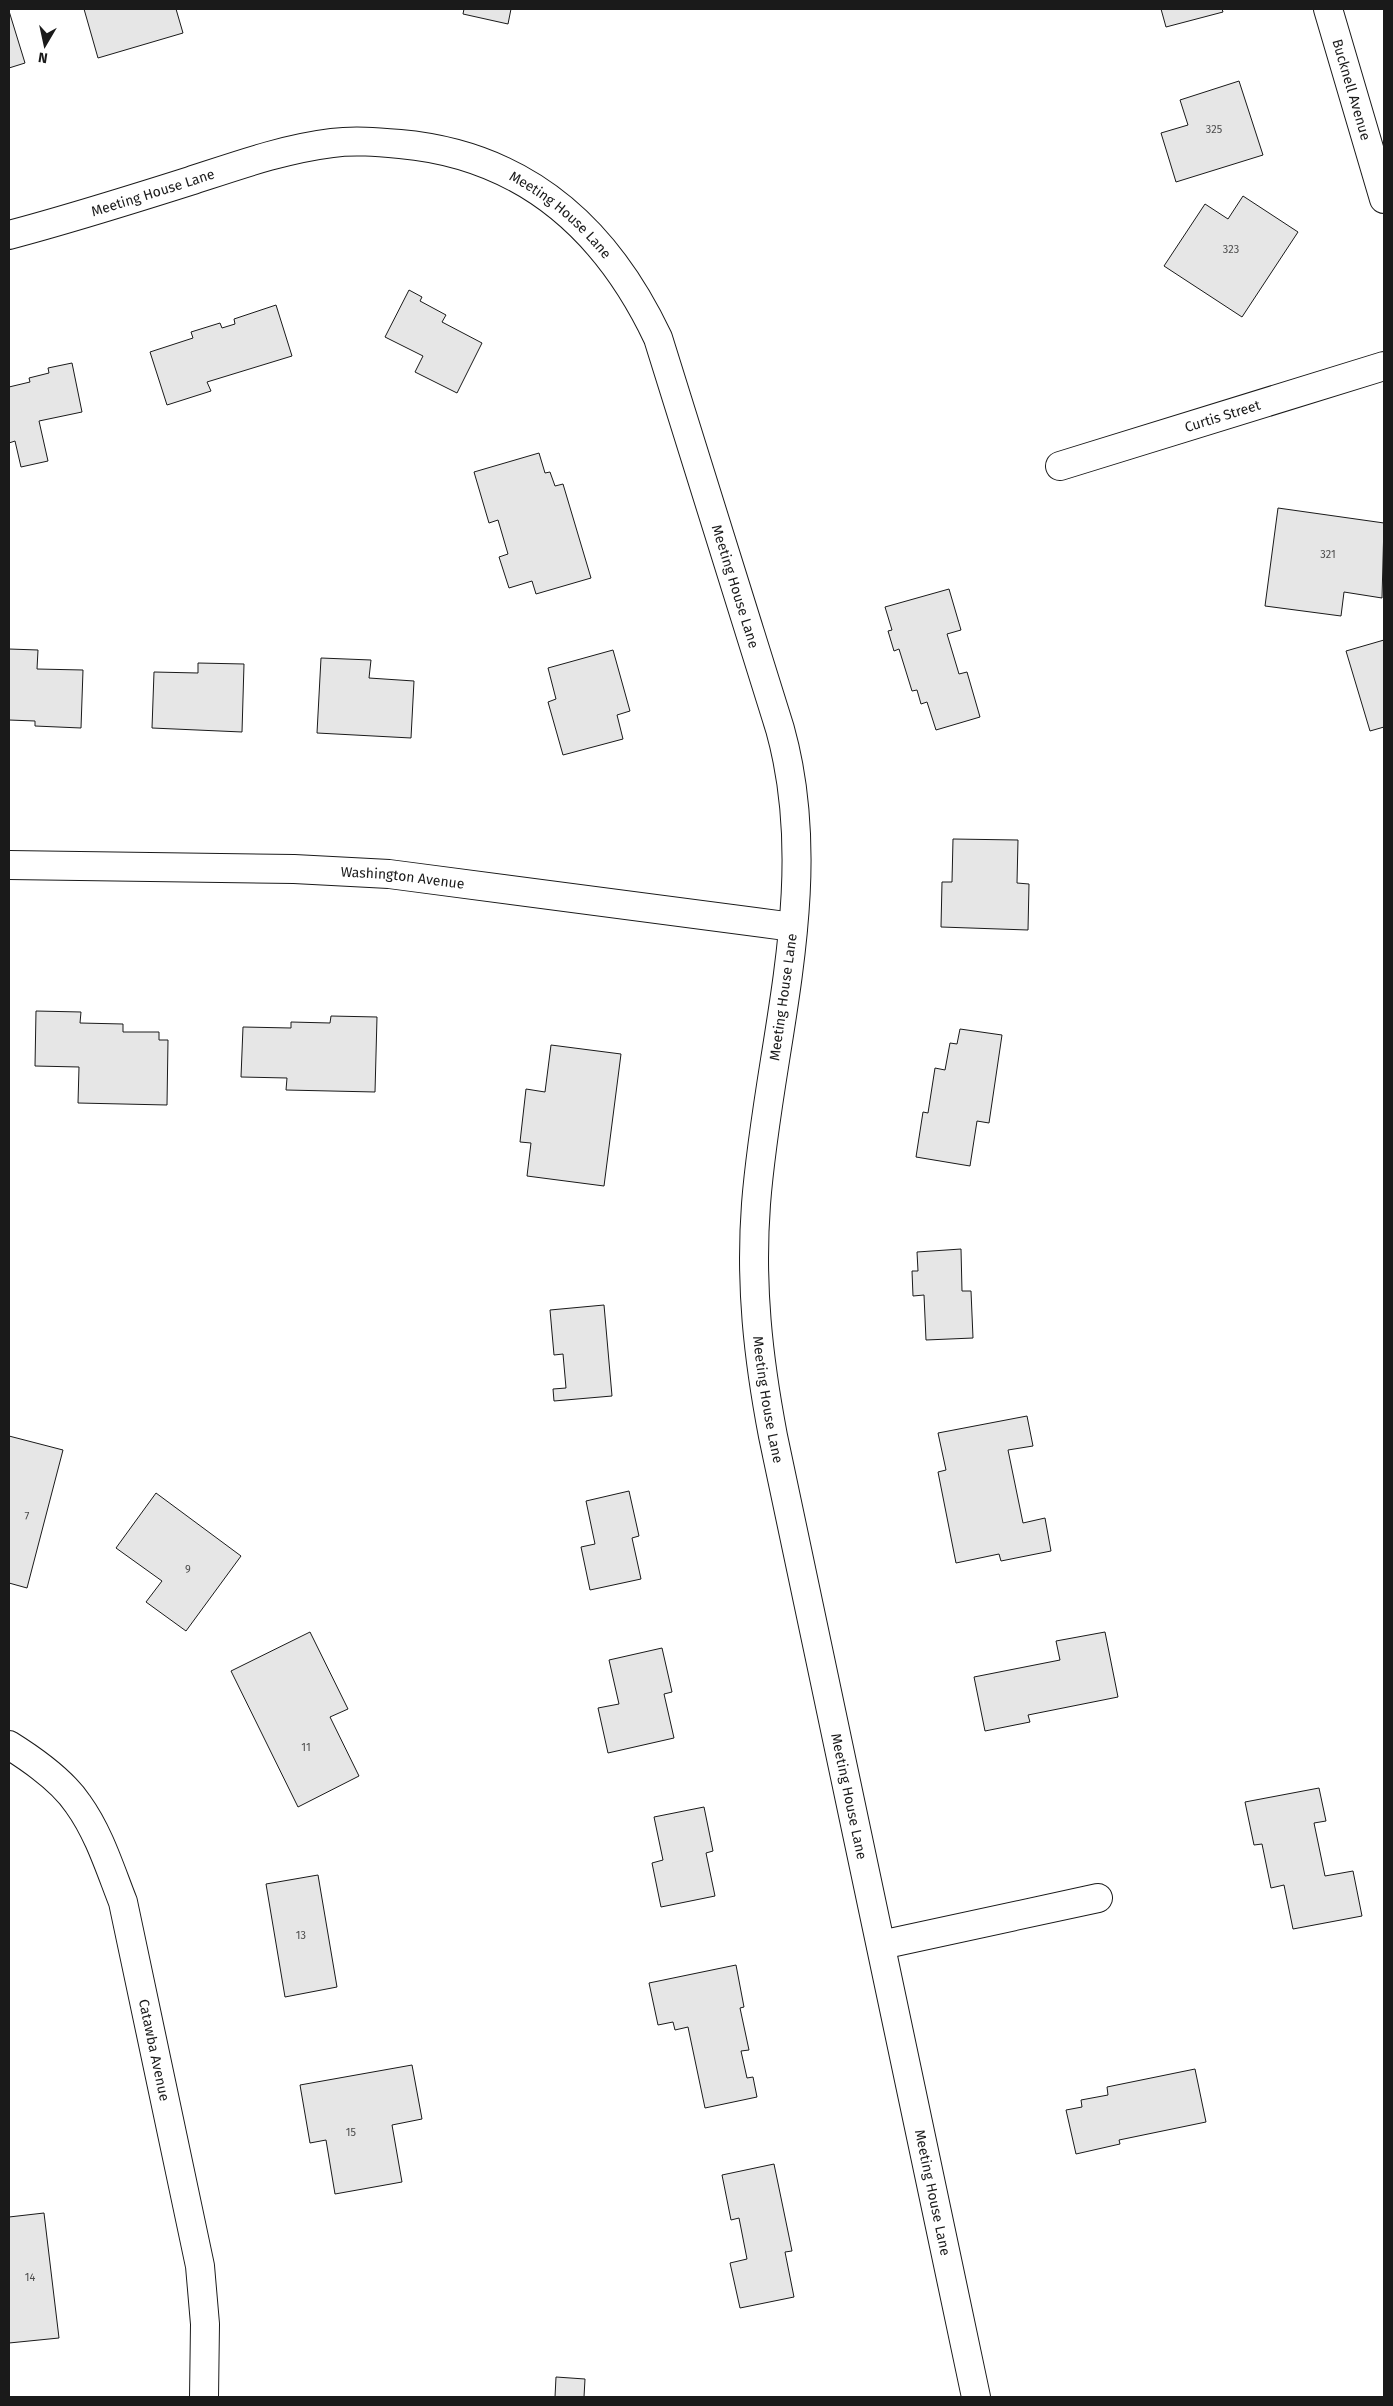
<svg xmlns="http://www.w3.org/2000/svg" width="1393" height="2406" font-family="'Fira Sans',sans-serif">
  <style>
    .building { fill: #e6e6e6; stroke: #1a1a1a }
    .lines { fill: none; stroke-linecap: round; stroke-linejoin: round }
    .street-casing { stroke: #1a1a1a; stroke-width: 30 }
    .street { stroke: #fff; stroke-width: 28 }
    .labels { text-anchor: middle; stroke-width: 4; stroke-linejoin: round; paint-order: stroke }
    .number-label { font-size: 11px; fill: #4d4d4d }
    .street-label { font-size: 14px; fill: #1a1a1a; stroke: #fff }
  </style>
  <rect width="100%" height="100%" fill="#fff"/>
  <path class="building" d="M84 9H176L183 33 98 58Z
    M464 9H511L508 24 463 14Z
    M1161 9H1222L1223 12 1166 27Z
    M9 11 25 63 9 68Z
    M1239 81 1263 155 1176 182 1161 133 1188 125 1180 100Z
    M1243 196 1298 232 1242 317 1164 266 1205 204 1228 219Z
    M409 290 422 297 420 301 446 315 442 322 482 343 457 393 415 372 423 356 385 337Z
    M276 305 292 356 207 382 211 391 167 405 150 352 193 338 191 332 220 323 222 328 235 324 234 319Z
    M72 363 82 412 39 421 48 461 21 467 15 441 9 443V387L30 382 29 378 49 373 48 368Z
    M539 453 545 473 550 472 555 486 563 484 591 578 536 594 532 581 509 588 499 557 508 554 498 520 489 523 474 472Z
    M1278 508 1384 523 1382 598 1344 592 1341 616 1265 606Z
    M949 589 961 630 947 634 959 674 967 672 980 717 936 730 927 702 921 704 917 690 912 691 899 649 894 651 888 631 892 630 885 607Z
    M1384 640V727L1370 731 1346 651Z
    M9 649 38 650 37 669 83 670 81 728 35 726V721L9 720Z
    M613 650 630 711 617 715 623 739 563 755 548 702 556 699 548 668Z
    M321 658 371 660 369 678 414 681 411 738 317 733Z
    M198 663 244 664 242 732 152 728 154 672 198 673Z
    M953 839 1018 840 1017 883 1029 884 1028 930 941 927 942 882H952Z
    M36 1011 81 1012 80 1023 123 1024V1032H159V1040H168L167 1105 78 1103 79 1067 35 1066Z
    M331 1016 377 1017 375 1092 286 1090 287 1078 241 1077 243 1027 291 1028V1022L330 1023Z
    M960 1029 1002 1035 989 1123 977 1121 970 1166 916 1157 923 1112 928 1113 935 1068 945 1070 950 1043 957 1044Z
    M551 1045 621 1054 604 1186 527 1176 531 1143 520 1142 526 1089 545 1092Z
    M961 1249 962 1291H971L973 1338 926 1340 924 1295 913 1296 912 1271H918L917 1252Z
    M604 1305 612 1396 554 1401 553 1389 566 1388 563 1354 554 1355 550 1310Z
    M1027 1416 1033 1446 1008 1450 1023 1523 1045 1518 1051 1551 1001 1561 999 1554 956 1563 938 1472 946 1470 938 1433Z
    M9 1436 63 1450 27 1588 9 1583Z
    M629 1491 639 1536 632 1538 641 1579 590 1590 581 1547 595 1544 586 1501Z
    M156 1493 241 1556 186 1631 146 1602 162 1581 116 1548Z
    M310 1632 348 1709 330 1717 359 1776 298 1807 231 1671Z
    M1105 1632 1118 1697 1028 1715 1030 1722 985 1731 974 1677 1060 1660 1056 1641Z
    M662 1648 672 1692 664 1694 674 1738 608 1753 598 1708 619 1704 609 1660Z
    M1319 1788 1326 1821 1314 1823 1325 1876 1353 1871 1362 1916 1293 1929 1284 1885 1271 1888 1262 1844 1254 1845 1245 1802Z
    M704 1807 713 1851 706 1853 715 1896 661 1907 652 1863 663 1860 654 1817Z
    M318 1875 337 1987 285 1997 266 1884Z
    M736 1965 744 2007 740 2008 749 2050 741 2051 747 2078 753 2077 757 2097 705 2108 688 2027 675 2030 673 2022 658 2025 649 1983Z
    M412 2065 422 2119 392 2125 402 2182 335 2194 326 2140 310 2143 300 2085Z
    M1195 2069 1206 2122 1119 2140 1120 2144 1076 2154 1066 2110 1082 2107 1081 2100 1108 2095 1107 2087Z
    M774 2164 792 2251 785 2252 794 2297 740 2308 730 2263 747 2259 739 2218 731 2220 722 2175Z
    M44 2213 59 2338 9 2343V2217Z
    M556 2377 585 2379 584 2397H555Z"/>
  <g class="lines">
    <g class="street-casing">
      <g id="street">
        <path id="s1" d="M1328 9 1384 199"/>
        <path id="s2" d="M9 235C70 219 130 200 190 181 236 166 283 149 332 143 354 140 377 142 400 144 524 155 606 228 658 338L780 729C824 886 768 1046 756 1204 750 1285 758 1357 773 1436L976 2397"/>
        <path id="s3" d="M1060 466 1384 366"/>
        <path id="s4" d="M9 865 294 869 389 874 793 927"/>
        <path id="s5" d="M9 1745C33 1760 62 1780 78 1804 99 1833 110 1869 123 1902L200 2266 205 2324 204 2397"/>
        <path d="M881 1945 1098 1898"/>
      </g>
    </g>
    <use href="#street" class="street"/>
  </g>
  <g class="labels">
    <g class="number-label">
      <text x="1214" y="133">325</text>
      <text x="1231" y="253">323</text>
      <text x="1328" y="558">321</text>
      <text x="27" y="1520">7</text>
      <text x="188" y="1573">9</text>
      <text x="306" y="1751">11</text>
      <text x="301" y="1939">13</text>
      <text x="351" y="2136">15</text>
      <text x="30" y="2281">14</text>
    </g>
    <g class="street-label">
      <text dy="5" stroke="none"><textPath href="#s1" startOffset="84">Bucknell Avenue</textPath></text>
      <text dy="5" stroke="none"><textPath href="#s2" startOffset="150">Meeting House Lane</textPath></text>
      <text dy="5" stroke="none"><textPath href="#s2" startOffset="584">Meeting House Lane</textPath></text>
      <text dy="5" stroke="none"><textPath href="#s3" startOffset="170">Curtis Street</textPath></text>
      <text dy="5" stroke="none"><textPath href="#s2" startOffset="1004">Meeting House Lane</textPath></text>
      <text dy="5" stroke="none"><textPath href="#s4" startOffset="394">Washington Avenue</textPath></text>
      <text transform="translate(783 997) rotate(-82)" y="5">Meeting House Lane</text>
      <text dy="5" stroke="none"><textPath href="#s2" startOffset="1829">Meeting House Lane</textPath></text>
      <text dy="5" stroke="none"><textPath href="#s2" startOffset="2234">Meeting House Lane</textPath></text>
      <text dy="5" stroke="none"><textPath href="#s5" startOffset="351">Catawba Avenue</textPath></text>
      <text dy="5" stroke="none"><textPath href="#s2" startOffset="2639">Meeting House Lane</textPath></text>
    </g>
  </g>
  <rect width="1393" height="2406" fill="none" stroke="#1a1a1a" stroke-width="20"/>
  <g transform="translate(45 45) rotate(189)" stroke="#ffffff" stroke-width="4" paint-order="stroke">
  <path d="M0-4L9 19L0 12L-9 19Z" fill="#1a1a1a"/>
  <text y="-8" font-size="14" font-weight="bold" text-anchor="middle" fill="#1a1a1a">N</text>
  </g>
</svg>
